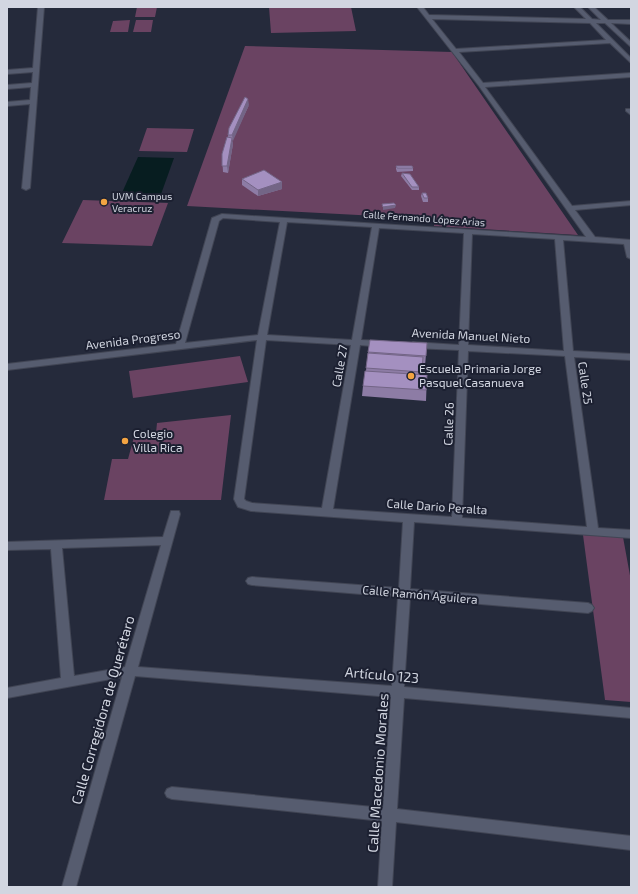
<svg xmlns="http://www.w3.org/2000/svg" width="638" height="894" font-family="'Exo 2',sans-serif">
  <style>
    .green { fill: #6a4362 }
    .water { fill: #071d20 }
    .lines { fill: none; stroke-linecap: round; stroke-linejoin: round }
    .minor-casing { stroke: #414554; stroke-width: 2 }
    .minor { fill: #565c6f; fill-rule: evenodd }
    .wall { fill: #8d7ca5 }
    .shaded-wall { fill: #736586 }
    .building { fill: #a490c0; stroke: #736586 }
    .poi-dot { fill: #f3a442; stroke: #1c2031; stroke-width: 1.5 }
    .labels { text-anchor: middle; stroke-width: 4; stroke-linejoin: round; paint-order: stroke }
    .far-poi-label { font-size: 10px; fill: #d2d6e1; stroke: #1c2031; text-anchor: start }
    .far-street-label { font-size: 10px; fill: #d2d6e1; stroke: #1c2031 }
    .street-label { font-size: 12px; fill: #d2d6e1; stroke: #1c2031 }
    .poi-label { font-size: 12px; fill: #d2d6e1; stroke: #1c2031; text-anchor: start }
    .near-street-label { font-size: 14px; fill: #d2d6e1; stroke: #1c2031 }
  </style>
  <rect width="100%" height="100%" fill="#252a3b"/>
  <path class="green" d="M137 7H157L155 17H135Z
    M269 7H351L356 31 271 33Z
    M130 20 128 32H110L113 21Z
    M136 20H153L151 32H133Z
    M245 46 452 52 578 235 434 226V219L187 206Z
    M147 128 194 129 187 152 139 151Z
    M83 200 168 203 152 246 62 243Z
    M240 356 248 382 133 398 129 371Z
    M231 415 221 500H104L112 459H128L134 437 156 433 157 423Z
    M583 535 623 537 631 581V702L605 700Z"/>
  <path class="water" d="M138 157 174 158 160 197 121 195Z"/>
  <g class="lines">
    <g class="minor-casing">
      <path id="minor" d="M38 7H44L30 188 26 190 22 188 30 104 7 106V102L30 100 31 87 7 89V85L32 83 33 72 7 74V70L33 68Z
        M417 7H423L429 15 586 19 574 7H580L592 19 601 20 588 7H594L608 20H631V24L611 23 631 42V47L605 23H596L631 58V63L610 43 459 52 483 83 631 73V77L485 87 572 206 631 201V205L575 210 595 237 631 240V259L627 257 624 244 563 240 573 351 631 354V360L574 357 598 528 631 530V538L414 522 410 589 588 603 592 605 594 608 592 611 588 613 410 598 404 687 631 708V718L404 698 397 809 631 836V850L396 822 392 887H378L382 821 172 799 167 797 165 793 167 789 172 787 383 808 391 697 135 676 76 887H62L122 677 7 698V688L61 678 51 549 7 550V542L163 537 171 511H179L180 514 138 667 392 686 398 597 252 585 248 584 246 581 248 578 252 577 399 588 403 522 251 511 238 507 234 499 257 340 7 370V364L176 344 212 218 222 214 586 237 479 86ZM432 19 590 23 606 40 456 49ZM223 218 280 222 258 335 185 343 219 221ZM287 222 372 227 352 340 267 335ZM379 228 464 233 459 345 413 342 409 345 413 348 459 350 452 517 333 509 360 345 383 347 387 344 383 341 361 340ZM472 234 555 239 564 351 468 345ZM266 340 351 345 322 508 252 503 246 501 244 499ZM468 351 565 356 587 527 462 518ZM161 545 125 667 74 676 62 548Z
        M626 109H631V115L626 111Z"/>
    </g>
    <use href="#minor" class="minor"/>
  </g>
  <path class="wall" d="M249 105 232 141 233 144 228 173 223 172 222 154 228 137V135Z
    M396 166 413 168V171L397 172 396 169Z
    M402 173 419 187V190H412L401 176Z
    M242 179 282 182V189L258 196 242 185Z
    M422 193 428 198V202H423L421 196Z
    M427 343 425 366H423L422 375H427L426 401 362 396 363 386 366 371 368 352Z"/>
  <path class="shaded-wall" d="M248 99 249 105 233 141 232 135Z
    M232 138 233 144 228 173 227 166Z
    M282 182V189L258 196V190Z
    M396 205 395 208 383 210V207Z"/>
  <path class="building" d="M245 97 248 99 232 135H228L229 128Z
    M227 137 232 138 227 166H222V154Z
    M396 166H412L413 168H397Z
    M264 170 282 182 258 190 242 179Z
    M402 173 410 174 419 187H412Z
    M422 193H426L428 198H424Z
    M394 203 396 205 383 207 382 204Z
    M370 340 427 343 426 356 368 352Z
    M368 353 423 357 422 372 366 368Z
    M365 371 427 375 426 390 363 386Z"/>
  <g class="poi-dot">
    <circle cx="104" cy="202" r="4"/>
    <circle cx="411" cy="376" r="4"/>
    <circle cx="125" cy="441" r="4"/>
  </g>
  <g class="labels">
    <g class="far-poi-label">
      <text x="112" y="200">UVM Campus<tspan x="112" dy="12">Veracruz</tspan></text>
    </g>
    <g class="far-street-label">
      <text transform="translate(424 218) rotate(4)" y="4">Calle Fernando López Arias</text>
    </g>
    <g class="street-label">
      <text transform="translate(471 336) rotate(3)" y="4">Avenida Manuel Nieto</text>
      <text transform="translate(133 340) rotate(-7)" y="4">Avenida Progreso</text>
      <text transform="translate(340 366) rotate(-80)" y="4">Calle 27</text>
      <text transform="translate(585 383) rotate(82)" y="4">Calle 25</text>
      <text transform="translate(449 424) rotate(-88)" y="4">Calle 26</text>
      <text transform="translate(437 507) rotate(4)" y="4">Calle Dario Peralta</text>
      <text transform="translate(420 595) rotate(5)" y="4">Calle Ramón Aguilera</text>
    </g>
    <g class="poi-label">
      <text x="419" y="373">Escuela Primaria Jorge<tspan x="419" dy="14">Pasquel Casanueva</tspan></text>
      <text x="133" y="438">Colegio<tspan x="133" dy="14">Villa Rica</tspan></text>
    </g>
    <g class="near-street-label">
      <text transform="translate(382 675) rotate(5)" y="5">Artículo 123</text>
      <text transform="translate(103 710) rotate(-74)" y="5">Calle Corregidora de Querétaro</text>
      <text transform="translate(378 773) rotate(-86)" y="5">Calle Macedonio Morales</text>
    </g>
  </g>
  <rect width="638" height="894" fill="none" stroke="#d2d6e1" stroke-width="16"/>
</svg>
